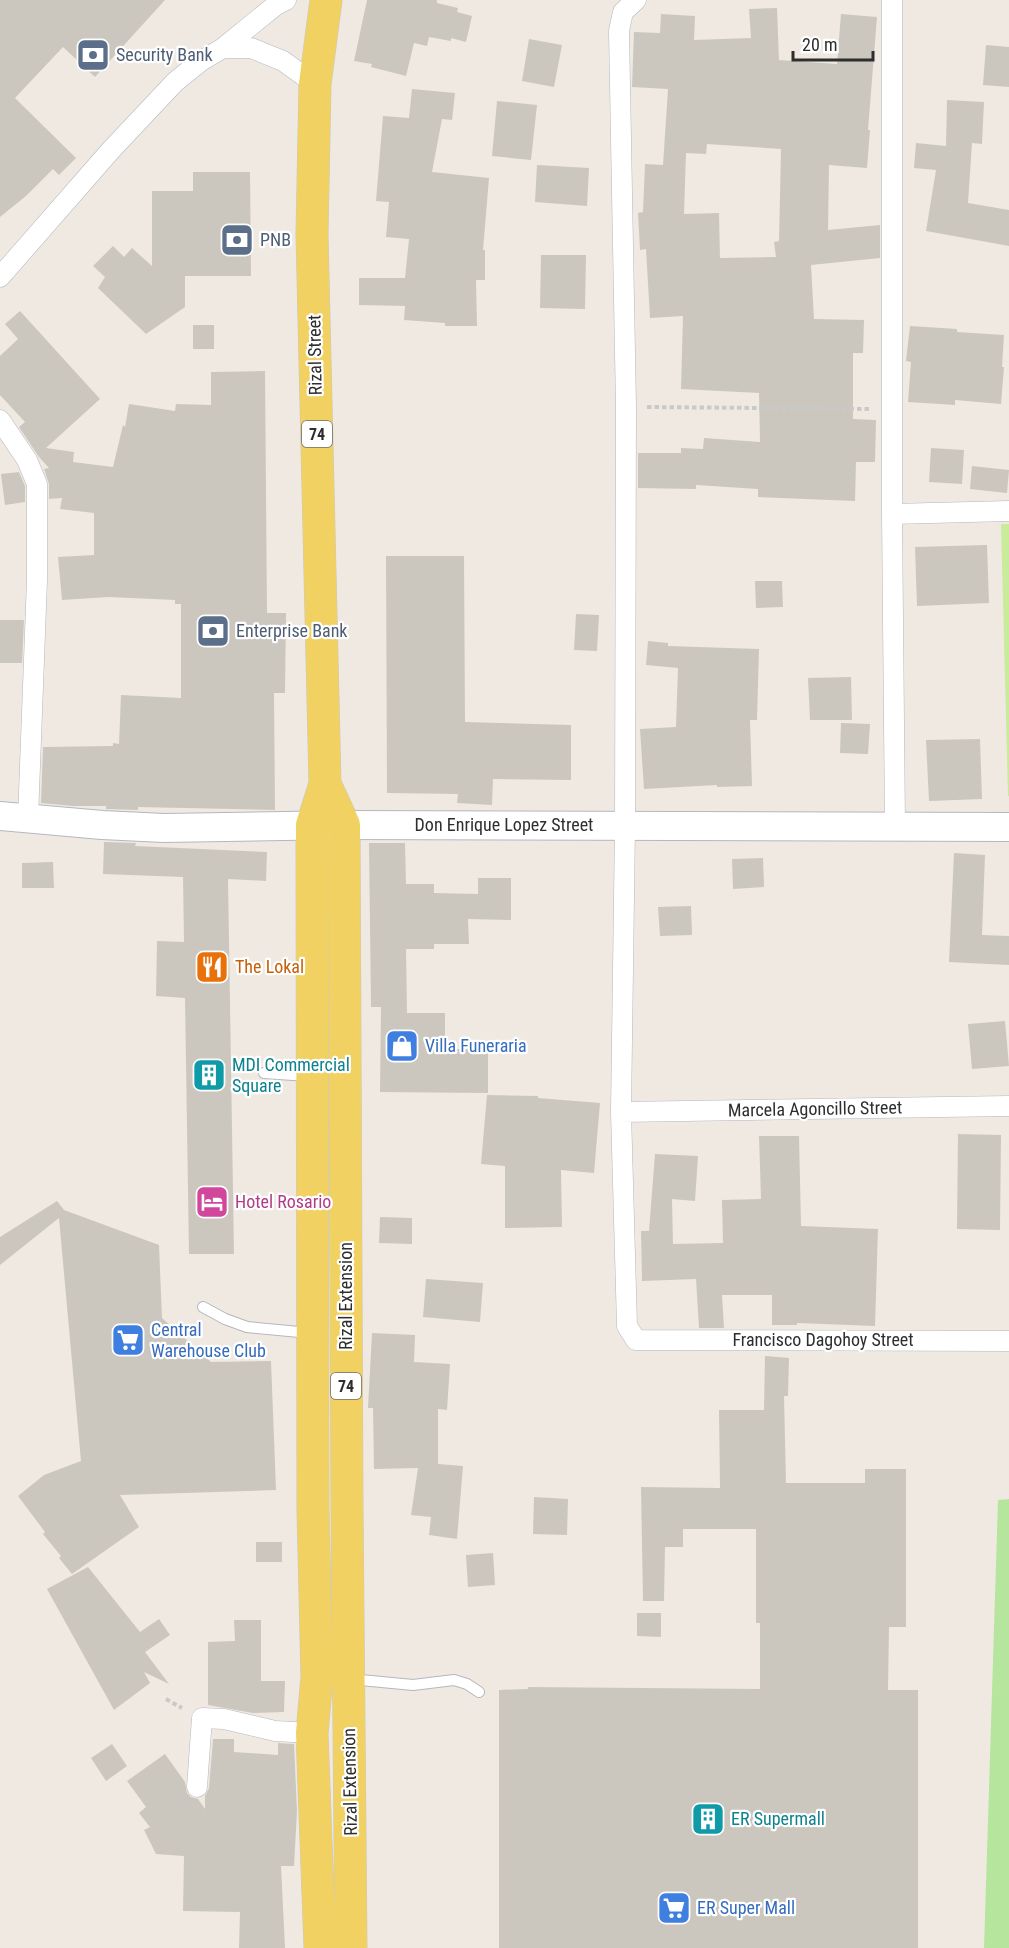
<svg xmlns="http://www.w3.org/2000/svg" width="1009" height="1948" font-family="'Roboto Condensed',sans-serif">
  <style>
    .green { fill: #b6e59e }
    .pitch { fill: #c9ec9a }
    .building { fill: #cbc7bf; fill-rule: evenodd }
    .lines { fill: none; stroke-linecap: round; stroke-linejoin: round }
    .lane-casing { stroke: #b4b7c1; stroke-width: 12 }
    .street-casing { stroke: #b4b7c1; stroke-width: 21 }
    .secondary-casing { stroke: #b4b7c1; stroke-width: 30 }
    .primary-casing { stroke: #c9c9c9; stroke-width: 33 }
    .path { stroke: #c9c9c9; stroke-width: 4; stroke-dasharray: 4.5 3; stroke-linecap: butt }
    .lane { stroke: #fff; stroke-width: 10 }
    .street { stroke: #fff; stroke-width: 20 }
    .secondary { stroke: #fff; stroke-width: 28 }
    .primary { stroke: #f2d163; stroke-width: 32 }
    .labels { text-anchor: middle; stroke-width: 4.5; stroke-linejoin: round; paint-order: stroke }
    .shield { fill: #fff; stroke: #6d6d6d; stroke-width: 1.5 }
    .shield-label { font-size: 16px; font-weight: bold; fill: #2e2e2e }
    .service-label { font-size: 18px; fill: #4e5e75; stroke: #fff; text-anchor: start }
    .street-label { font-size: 18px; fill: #2e2e2e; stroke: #fff }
    .food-label { font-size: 18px; fill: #c56008; stroke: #fff; text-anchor: start }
    .shop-label { font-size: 18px; fill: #366cbe; stroke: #fff; text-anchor: start }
    .culture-label { font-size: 18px; fill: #0d838f; stroke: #fff; text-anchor: start }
    .hotel-label { font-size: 18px; fill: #b23c85; stroke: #fff; text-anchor: start }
  </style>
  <rect width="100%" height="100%" fill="#efe9e1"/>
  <path class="green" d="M1009 1499V1948H984L998 1500Z"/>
  <path class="pitch" d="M1001 524H1009V796H1008Z"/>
  <path class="building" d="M0 0H165L95 77 63 47 15 98 76 158 59 175 53 169 26 196 0 217Z
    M367 0H437V3L458 8 457 12 472 16 466 42 451 38V41L429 37 427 46 414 43 406 76 371 67 372 64 354 61Z
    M777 8 779 60 837 64 841 14 877 17 868 130H870L867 168 829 165 828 230 880 225V258L811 265 814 319 864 320 863 353H853V419L876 420 875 462H856L855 501 758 497V489L696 485V489L638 488V453H681V448L703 449 704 438 760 442 759 393 681 389 683 316 650 318 646 249 640 250 638 213 643 212 645 164 663 165 668 89 632 87 634 32 660 33 661 14 695 16 694 40 751 38 749 9ZM707 144 781 149 779 241 774 242 776 257 720 258 719 213 684 214 686 153 706 154Z
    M529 39 562 45 554 87 522 81Z
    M986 45 1009 47V87L983 85Z
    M412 89 455 93 452 120 442 119 432 172 489 178 483 250H485V280H476L477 326H445V323L404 320 405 306 359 305V278H405L409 239 386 237 389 202 376 201 383 116 409 118Z
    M947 100 984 102 982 144 972 143 968 203 1009 210V246L926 231 936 170 914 168 916 143 946 146Z
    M497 101 537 105 531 160 492 156Z
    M537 165 589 168 587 206 535 202Z
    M193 172H250L251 276H185V307L146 334 98 288 105 277 93 266 113 246 124 257 132 248 152 266V191H193Z
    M541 255H586L585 309 540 308Z
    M20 311 100 399 46 448 74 452 73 462 113 467 123 425 125 427 129 404 175 411 176 404 211 405V372L265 371 267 613H286L285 693H274L275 810 138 807V810L106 809V806H73L41 803 43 747 113 746V743L119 744 121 695 181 698V604H175V600L109 597 62 600 58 557 94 555V513L60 509 62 498 49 499V484L44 469 49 468 39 457 19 427 25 422 0 395V356L18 339 5 324Z
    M193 325H214V349H193Z
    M910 326 957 329V332L1004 335 1002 367H1004L1001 404 955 400V405L908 402 911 362 906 361Z
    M931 448 964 450 962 484 929 482Z
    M972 466 1009 470 1007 493 970 489Z
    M19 472 25 486V502L5 505 1 474Z
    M987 545 989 603 917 606 915 547Z
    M386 556H464L465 722 571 725V780L493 779 492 805 457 803 458 794 387 793Z
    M755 581H782L783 607 756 608Z
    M576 614 599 615 597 651 574 650Z
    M0 620H24L22 663H0Z
    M648 641 668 643V646L759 649 757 720H750L752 786 717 787V785L644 789 640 729 676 727 678 668 646 665Z
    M851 677 852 720H810L808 678Z
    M841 723 870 724 868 754 840 753Z
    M980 739 982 799 929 801 926 740Z
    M104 842 136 843 135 846 267 852 266 881 228 879 234 1254H189L185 998 156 996 157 941 184 942 183 877 103 874Z
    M369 843H405L406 884H434V893L478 894V878H511V920L468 919 469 944H434V949H406L407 1013H445V1049H488V1093L380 1092 381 1007H371Z
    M954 853 985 855 982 935 1009 936V965L949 962Z
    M763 858 764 887 733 889 732 859Z
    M53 862 54 888H22V863Z
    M691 906 692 935 660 936 658 907Z
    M1005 1021 1009 1066 972 1069 968 1024Z
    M487 1095 538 1096V1098L600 1103 594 1173 561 1170 562 1227 505 1228V1166L481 1164Z
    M958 1134 1001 1135 1000 1230 957 1229Z
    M759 1136H799L801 1226 878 1229 875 1326 797 1323V1325H772V1295H722L724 1328H699L696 1279 642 1281 641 1231H649L655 1154 698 1156 695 1201 672 1199 673 1244 723 1243 722 1200 761 1199Z
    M57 1201 64 1210 159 1245 162 1318 211 1362 271 1361 276 1490 120 1495 139 1527 72 1574 59 1558 61 1556 43 1534 45 1532 18 1496 44 1475 81 1461 59 1218 0 1265V1237Z
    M380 1217 412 1218V1244L379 1243Z
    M426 1279 483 1283 480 1322 423 1317Z
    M372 1333 415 1335 414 1362 450 1364 447 1410 438 1409V1464L463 1466 457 1539 429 1535 431 1517 411 1515 418 1468 374 1469 373 1408H368Z
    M765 1356 789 1358 788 1396H784L786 1483H865V1469H906V1627H889L888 1690H918V1948H499V1690L528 1689V1687L760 1689V1623H756V1529H683V1547H665L664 1601H643L641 1487 720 1488 719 1410H764Z
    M534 1497 568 1499 567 1535 533 1534Z
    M256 1542H282V1562H256Z
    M493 1553 495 1585 468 1587 466 1555Z
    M88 1567 140 1632 159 1619 170 1635 145 1652 169 1684 144 1672 150 1683 114 1710 47 1589Z
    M637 1613H661V1637L637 1636Z
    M234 1620H261V1681H285L284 1712 253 1713 208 1705V1642L235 1641Z
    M213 1739H234V1752L278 1755V1743L294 1744 297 1811 294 1866H281L285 1948H239L240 1912 183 1911 184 1856 156 1854 144 1830 150 1827 139 1813 146 1807 127 1781 165 1754 185 1782 187 1793 191 1797 198 1799 205 1809V1796L209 1788Z
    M112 1744 127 1766 106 1781 91 1758Z"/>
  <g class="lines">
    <g class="lane-casing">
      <path id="lane" d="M264 1073 308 1076
        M203 1307 225 1319 247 1327 310 1333
        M350 1679 413 1685 454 1680 467 1684 479 1692"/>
    </g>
    <g class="street-casing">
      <path id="street" d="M636 0 623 12 619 31 626 407 625 826 621 1112 627 1326 636 1340 1009 1341
        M892 0V514L895 826
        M223 48H251L283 61 315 84
        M0 277 111 150 175 82 201 61 223 48 276 5 286 0
        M0 420 27 460 37 484V580L28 819
        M892 514 1009 511
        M621 1112 1009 1106
        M197 1787 202 1718 224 1719 275 1731 312 1733"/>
    </g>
    <g class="secondary-casing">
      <path id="secondary" d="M0 816 102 825 164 828 344 825 1009 827"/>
    </g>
    <g class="primary-casing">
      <path id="primary" d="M325 784 344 825 347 1508 351 1948
        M320 1948 312 1733 317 1677 313 1510 312 825 325 784 312 234 315 84 326 0"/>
    </g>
    <path class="path" d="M647 407 871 409
      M166 1699 182 1708"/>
    <use href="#lane" class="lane"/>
    <use href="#street" class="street"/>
    <use href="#secondary" class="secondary"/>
    <use href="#primary" class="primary"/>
  </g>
  <defs>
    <g id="bank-square" transform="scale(1.725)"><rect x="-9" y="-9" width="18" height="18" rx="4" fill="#5c6f8a" stroke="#fff"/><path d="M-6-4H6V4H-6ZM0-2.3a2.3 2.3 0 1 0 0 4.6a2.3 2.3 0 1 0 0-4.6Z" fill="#fff"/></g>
    <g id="restaurant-square" transform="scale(1.725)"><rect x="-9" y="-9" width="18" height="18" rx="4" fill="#e8710a" stroke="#fff"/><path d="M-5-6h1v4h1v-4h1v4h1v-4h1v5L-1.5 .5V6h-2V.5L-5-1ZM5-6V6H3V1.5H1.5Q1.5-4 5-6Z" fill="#fff"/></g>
    <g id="shop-square" transform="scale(1.725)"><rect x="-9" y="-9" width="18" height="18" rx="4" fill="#3f7fe0" stroke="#fff"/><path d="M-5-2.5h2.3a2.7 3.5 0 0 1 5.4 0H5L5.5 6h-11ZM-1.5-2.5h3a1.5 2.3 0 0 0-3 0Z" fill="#fff"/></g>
    <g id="building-square" transform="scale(1.725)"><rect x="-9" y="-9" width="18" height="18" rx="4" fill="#0f9aa8" stroke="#fff"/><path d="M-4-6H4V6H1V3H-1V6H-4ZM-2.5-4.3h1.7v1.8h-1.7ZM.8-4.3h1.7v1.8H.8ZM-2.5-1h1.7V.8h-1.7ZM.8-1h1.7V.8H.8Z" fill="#fff"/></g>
    <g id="hotel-square" transform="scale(1.725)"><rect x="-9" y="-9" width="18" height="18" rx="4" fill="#d1479c" stroke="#fff"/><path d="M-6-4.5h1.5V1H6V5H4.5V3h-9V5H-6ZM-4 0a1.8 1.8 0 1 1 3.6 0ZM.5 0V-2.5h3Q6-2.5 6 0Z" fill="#fff"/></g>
    <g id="supermarket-square" transform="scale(1.725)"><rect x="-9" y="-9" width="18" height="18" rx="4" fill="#3f7fe0" stroke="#fff"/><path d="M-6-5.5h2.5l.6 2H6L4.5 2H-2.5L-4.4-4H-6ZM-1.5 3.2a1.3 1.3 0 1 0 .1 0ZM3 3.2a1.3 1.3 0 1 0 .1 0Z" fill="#fff"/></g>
  </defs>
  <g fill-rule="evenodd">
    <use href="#bank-square" x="93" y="55"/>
    <use href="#bank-square" x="237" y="240"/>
    <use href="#bank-square" x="213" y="631"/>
    <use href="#restaurant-square" x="212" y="967"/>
    <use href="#shop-square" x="402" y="1046"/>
    <use href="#building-square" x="209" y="1075"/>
    <use href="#hotel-square" x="212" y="1202"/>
    <use href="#supermarket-square" x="128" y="1340"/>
    <use href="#building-square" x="708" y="1819"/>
    <use href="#supermarket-square" x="674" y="1908"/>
  </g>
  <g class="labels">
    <g class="shield">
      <rect x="302" y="421" width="30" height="26" rx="4.5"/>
      <rect x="331" y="1373" width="30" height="26" rx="4.5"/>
    </g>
    <g class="shield-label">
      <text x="317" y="440">74</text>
      <text x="346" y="1392">74</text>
    </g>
    <g class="service-label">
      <text x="116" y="61">Security Bank</text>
      <text x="260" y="246">PNB</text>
      <text x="236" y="637">Enterprise Bank</text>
    </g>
    <g class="street-label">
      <text transform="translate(315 355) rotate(-91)" y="6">Rizal Street</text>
      <text x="504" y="831">Don Enrique Lopez Street</text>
      <text transform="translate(815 1109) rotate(-1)" y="6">Marcela Agoncillo Street</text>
      <text transform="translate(346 1296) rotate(-90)" y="6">Rizal Extension</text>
      <text x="823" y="1346">Francisco Dagohoy Street</text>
      <text transform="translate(350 1782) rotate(-91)" y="6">Rizal Extension</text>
    </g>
    <g class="food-label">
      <text x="235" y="973">The Lokal</text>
    </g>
    <g class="shop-label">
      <text x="425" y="1052">Villa Funeraria</text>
      <text x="151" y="1336">Central<tspan x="151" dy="21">Warehouse Club</tspan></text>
      <text x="697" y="1914">ER Super Mall</text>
    </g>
    <g class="culture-label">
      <text x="232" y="1071">MDI Commercial<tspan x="232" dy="21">Square</tspan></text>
      <text x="731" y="1825">ER Supermall</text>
    </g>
    <g class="hotel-label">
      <text x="235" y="1208">Hotel Rosario</text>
    </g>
  </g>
  <path d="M793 51v9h80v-9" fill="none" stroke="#2e2e2e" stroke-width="3"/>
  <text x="802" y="51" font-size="18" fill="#2e2e2e" stroke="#ffffff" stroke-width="4.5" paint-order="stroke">20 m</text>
</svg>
